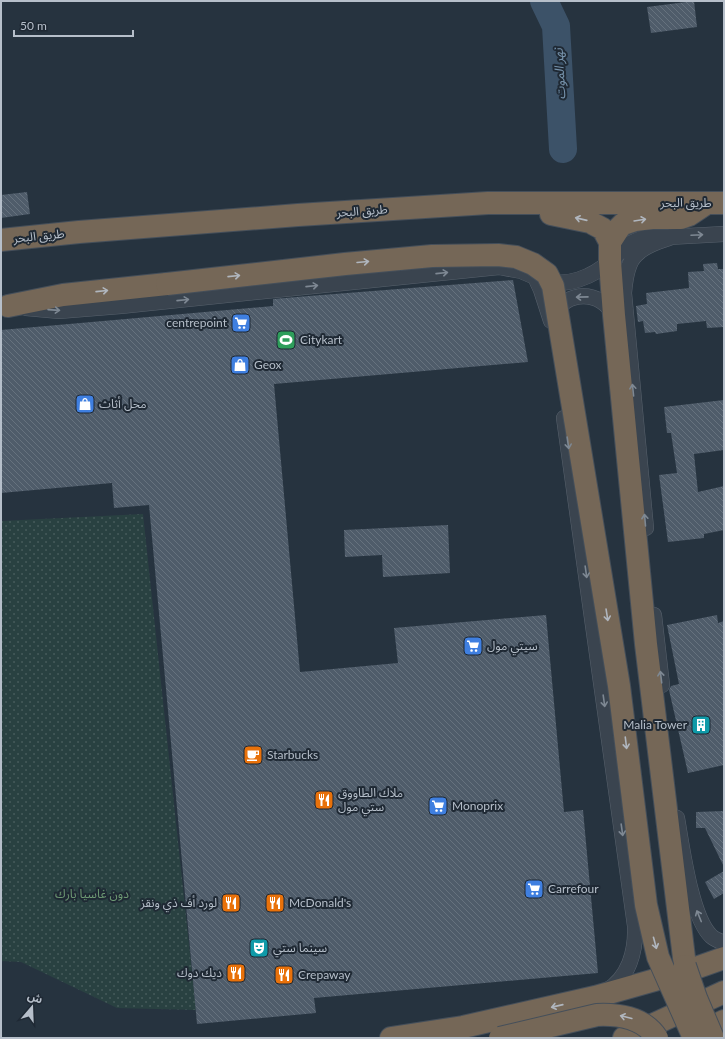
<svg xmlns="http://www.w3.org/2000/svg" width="725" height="1039" font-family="Lato,'Noto Sans Arabic',sans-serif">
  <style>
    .park { fill: url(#park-dots) }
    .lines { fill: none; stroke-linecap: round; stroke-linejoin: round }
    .river { stroke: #3c5268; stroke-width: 28 }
    .building { fill: url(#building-back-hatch) }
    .minor-casing { stroke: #58626d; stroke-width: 16 }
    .highway-casing { stroke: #454f5a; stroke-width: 24 }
    .minor { stroke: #3a444f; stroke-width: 15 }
    .highway { stroke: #756757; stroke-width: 22 }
    .highway-bridge-casing { stroke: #454f5a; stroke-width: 24; stroke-linecap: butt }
    .highway-bridge { stroke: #756757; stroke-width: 22 }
    .oneway { stroke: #b0b6be }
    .oneway2 { stroke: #7e8893 }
    .labels { text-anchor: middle; stroke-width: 4; stroke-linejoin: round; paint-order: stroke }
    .street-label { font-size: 12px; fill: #b6bfca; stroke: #1f2934 }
    .poi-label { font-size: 12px; fill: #b6bfca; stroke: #1f2934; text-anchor: start }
    .park-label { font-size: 12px; fill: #6e9a74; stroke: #1f2934 }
    .water-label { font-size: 13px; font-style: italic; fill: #7793ac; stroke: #1f2934 }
  </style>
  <defs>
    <pattern id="park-dots" width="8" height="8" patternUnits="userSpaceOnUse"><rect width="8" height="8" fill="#294141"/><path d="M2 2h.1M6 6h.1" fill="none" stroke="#465b5b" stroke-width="1.8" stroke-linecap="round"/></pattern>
    <pattern id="building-back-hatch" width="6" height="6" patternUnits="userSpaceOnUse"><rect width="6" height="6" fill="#4f5c6a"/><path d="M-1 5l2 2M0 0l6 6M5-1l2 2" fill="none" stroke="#66727e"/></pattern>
  </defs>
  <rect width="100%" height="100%" fill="#26333f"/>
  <path class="park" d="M143 514 196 1010 117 1008 21 962 1 961V521Z"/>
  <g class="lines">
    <path class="river" d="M544 1 556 26 563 149"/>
  </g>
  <path class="building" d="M694 1 697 27 651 33 647 7Z
    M27 192 30 214 1 218V195Z
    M717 263 718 269H724V327L707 328 706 321 677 324V331L656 334 655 332 645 333 643 321 638 322 636 306 647 304 646 293 689 288 688 272 704 271 703 264Z
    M513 280 528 362 274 384 300 672 398 663 394 628 546 615 564 812 583 810 598 973 314 998 316 1013 197 1024 149 505 114 508 112 483 1 493V330L273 306V299L309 296Z
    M724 400V450L694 454 698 492 724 486V530L704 534V538L668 542 659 475 677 473 671 433H667L664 407Z
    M448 525 450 573 383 577 382 555 345 557 344 530Z
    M717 615 718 623 724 621V765L688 773 669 690 671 686 679 684 667 625Z
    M724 811V867L705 828H696V812Z
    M724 871V893L714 899 705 882Z"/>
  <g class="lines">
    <g class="minor-casing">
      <path id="minor" d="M543 280C566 288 593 277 610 261 622 251 628 241 645 238 653 237 661 237 669 237 687 236 706 235 724 234
        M26 308 59 311 121 306 499 267 521 271 535 277 541 290 551 321
        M553 315C568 290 599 290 614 315
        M564 418 635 926C636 951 629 978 606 991
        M646 528 624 293C625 281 627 262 637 254 646 245 660 241 672 237
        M654 615 662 685
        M677 818C682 846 691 917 711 936 714 939 719 941 724 943"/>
    </g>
    <g class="highway-casing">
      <path id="highway" d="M551 214 590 222 603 229 610 242
        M1 240 79 232 298 215 488 203H724
        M8 306 63 295 167 284
        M685 966 646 644 614 315 610 262V242L619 228 623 224 635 220 652 218H681L689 215 707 203
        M693 1036 724 1021
        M391 1038 463 1027 595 997 690 970 724 958
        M624 1038 724 992"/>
    </g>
    <use href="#minor" class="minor"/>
    <use href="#highway" class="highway"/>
    <g class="highway-bridge-casing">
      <path id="highway-bridge" d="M167 284 345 264 432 256 498 255 516 257 533 264 547 274 553 286 619 686 646 905 658 957 694 1038
        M685 966 696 998 713 1038
        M500 1038 597 1015C619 1014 644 1018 657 1038"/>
    </g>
    <use href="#highway-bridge" class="highway-bridge"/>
  </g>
  <defs><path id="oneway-shaft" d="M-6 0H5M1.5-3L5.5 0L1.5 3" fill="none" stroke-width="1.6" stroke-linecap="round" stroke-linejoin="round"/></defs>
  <g class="oneway">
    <use href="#oneway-shaft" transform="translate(581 219) rotate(-167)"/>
    <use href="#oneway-shaft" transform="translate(640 220) rotate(-9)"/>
    <use href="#oneway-shaft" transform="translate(363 262) rotate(-5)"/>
    <use href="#oneway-shaft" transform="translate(234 276) rotate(-6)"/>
    <use href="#oneway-shaft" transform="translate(102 291) rotate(-6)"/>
    <use href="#oneway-shaft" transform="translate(607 615) rotate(81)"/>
    <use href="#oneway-shaft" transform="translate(626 743) rotate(83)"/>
    <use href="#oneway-shaft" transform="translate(655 943) rotate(75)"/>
    <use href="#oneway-shaft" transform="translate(557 1006) rotate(167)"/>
    <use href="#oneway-shaft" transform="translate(626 1017) rotate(-166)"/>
  </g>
  <g class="oneway2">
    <use href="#oneway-shaft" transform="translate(697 235) rotate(-3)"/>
    <use href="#oneway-shaft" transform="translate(442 273) rotate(-6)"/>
    <use href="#oneway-shaft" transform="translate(312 286) rotate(-6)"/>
    <use href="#oneway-shaft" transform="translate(582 297) rotate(179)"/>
    <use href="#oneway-shaft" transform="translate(183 300) rotate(-6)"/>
    <use href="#oneway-shaft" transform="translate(54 310) rotate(4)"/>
    <use href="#oneway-shaft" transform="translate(633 390) rotate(-96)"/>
    <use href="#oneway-shaft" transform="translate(568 443) rotate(82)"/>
    <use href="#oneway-shaft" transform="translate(645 520) rotate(-95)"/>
    <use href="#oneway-shaft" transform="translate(586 572) rotate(82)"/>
    <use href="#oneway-shaft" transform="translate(661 677) rotate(-97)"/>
    <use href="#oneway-shaft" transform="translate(604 701) rotate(82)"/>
    <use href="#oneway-shaft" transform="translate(622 830) rotate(82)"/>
    <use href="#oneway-shaft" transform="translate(699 916) rotate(-112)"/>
  </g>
  <defs>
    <g id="supermarket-square" transform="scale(1)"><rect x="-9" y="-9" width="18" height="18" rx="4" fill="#3f7fe0" stroke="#1f2934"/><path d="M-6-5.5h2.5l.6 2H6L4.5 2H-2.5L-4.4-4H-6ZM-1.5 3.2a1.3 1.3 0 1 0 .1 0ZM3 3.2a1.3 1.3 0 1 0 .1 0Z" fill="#fff"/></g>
    <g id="stadium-square" transform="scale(1)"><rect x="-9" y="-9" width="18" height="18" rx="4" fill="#2e9e5b" stroke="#1f2934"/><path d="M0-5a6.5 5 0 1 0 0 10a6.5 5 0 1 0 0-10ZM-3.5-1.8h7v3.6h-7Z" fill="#fff"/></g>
    <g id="shop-square" transform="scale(1)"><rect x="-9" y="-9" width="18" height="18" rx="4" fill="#3f7fe0" stroke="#1f2934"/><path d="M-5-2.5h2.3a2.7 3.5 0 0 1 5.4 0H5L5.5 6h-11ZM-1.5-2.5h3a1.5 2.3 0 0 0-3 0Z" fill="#fff"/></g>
    <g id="building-square" transform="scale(1)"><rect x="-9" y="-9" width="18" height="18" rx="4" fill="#0f9aa8" stroke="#1f2934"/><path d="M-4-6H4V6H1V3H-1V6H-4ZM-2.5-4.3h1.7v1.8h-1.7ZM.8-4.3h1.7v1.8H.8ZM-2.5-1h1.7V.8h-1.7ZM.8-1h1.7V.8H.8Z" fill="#fff"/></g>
    <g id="cafe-square" transform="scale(1)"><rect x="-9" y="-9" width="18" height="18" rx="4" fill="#e8710a" stroke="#1f2934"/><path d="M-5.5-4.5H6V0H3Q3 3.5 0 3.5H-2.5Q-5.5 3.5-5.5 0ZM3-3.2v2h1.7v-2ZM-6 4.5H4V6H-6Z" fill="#fff"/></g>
    <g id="restaurant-square" transform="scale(1)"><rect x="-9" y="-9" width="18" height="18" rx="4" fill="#e8710a" stroke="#1f2934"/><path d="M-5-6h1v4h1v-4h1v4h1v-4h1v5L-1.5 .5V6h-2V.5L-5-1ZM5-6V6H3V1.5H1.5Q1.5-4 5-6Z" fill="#fff"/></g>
    <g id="theatre-square" transform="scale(1)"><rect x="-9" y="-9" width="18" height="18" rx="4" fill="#0f9aa8" stroke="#1f2934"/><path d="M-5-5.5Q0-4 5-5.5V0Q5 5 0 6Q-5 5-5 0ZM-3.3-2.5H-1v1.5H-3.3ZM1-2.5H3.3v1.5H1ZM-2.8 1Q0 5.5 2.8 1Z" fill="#fff"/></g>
  </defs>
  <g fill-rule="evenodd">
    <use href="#supermarket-square" x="241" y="323"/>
    <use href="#stadium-square" x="286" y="340"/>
    <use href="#shop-square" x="240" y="365"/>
    <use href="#shop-square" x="85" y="404"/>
    <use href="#supermarket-square" x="473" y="646"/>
    <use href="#building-square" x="701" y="725"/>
    <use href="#cafe-square" x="253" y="755"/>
    <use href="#restaurant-square" x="324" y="800"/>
    <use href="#supermarket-square" x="438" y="806"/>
    <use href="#supermarket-square" x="534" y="889"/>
    <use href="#restaurant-square" x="231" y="903"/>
    <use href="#restaurant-square" x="275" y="903"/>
    <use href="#theatre-square" x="259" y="948"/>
    <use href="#restaurant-square" x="236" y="973"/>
    <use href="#restaurant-square" x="284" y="975"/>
  </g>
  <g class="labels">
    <g class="street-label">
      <text x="686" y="207">طريق البحر</text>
      <text transform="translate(362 211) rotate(-4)" y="4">طريق البحر</text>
      <text transform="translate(39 236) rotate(-6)" y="4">طريق البحر</text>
    </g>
    <g class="poi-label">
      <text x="227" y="327" text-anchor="end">centrepoint</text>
      <text x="300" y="344">Citykart</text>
      <text x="254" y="369">Geox</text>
      <text x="99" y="408">محل أثاث</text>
      <text x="487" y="650">سيتي مول</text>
      <text x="687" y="729" text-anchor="end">Malia Tower</text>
      <text x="267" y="759">Starbucks</text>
      <text x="338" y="797">ملاك الطاووق<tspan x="338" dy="14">ستي مول</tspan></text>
      <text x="452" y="810">Monoprix</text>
      <text x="548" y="893">Carrefour</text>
      <text x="217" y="907" text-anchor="end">لورد أف ذي ونقز</text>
      <text x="289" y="907">McDonald's</text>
      <text x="273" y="952">سينما ستي</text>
      <text x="222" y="977" text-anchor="end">ديك دوك</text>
      <text x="298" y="979">Crepaway</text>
    </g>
    <g class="park-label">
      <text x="92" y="898">دون غاسيا بارك</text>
    </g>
    <g class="water-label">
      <text transform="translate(559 74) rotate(-93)" y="5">نهر الموت</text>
    </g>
  </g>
  <rect width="725" height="1039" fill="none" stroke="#b6bfca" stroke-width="4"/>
  <g transform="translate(32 1007) rotate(19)" stroke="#1f2934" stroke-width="3" paint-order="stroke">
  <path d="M0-3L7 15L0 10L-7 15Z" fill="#b6bfca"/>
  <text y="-6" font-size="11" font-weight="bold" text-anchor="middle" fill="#b6bfca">ش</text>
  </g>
  <path d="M14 30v6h119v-6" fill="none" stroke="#b6bfca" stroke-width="2"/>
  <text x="20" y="30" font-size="12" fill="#b6bfca" stroke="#1f2934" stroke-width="3" paint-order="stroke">50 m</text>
</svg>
